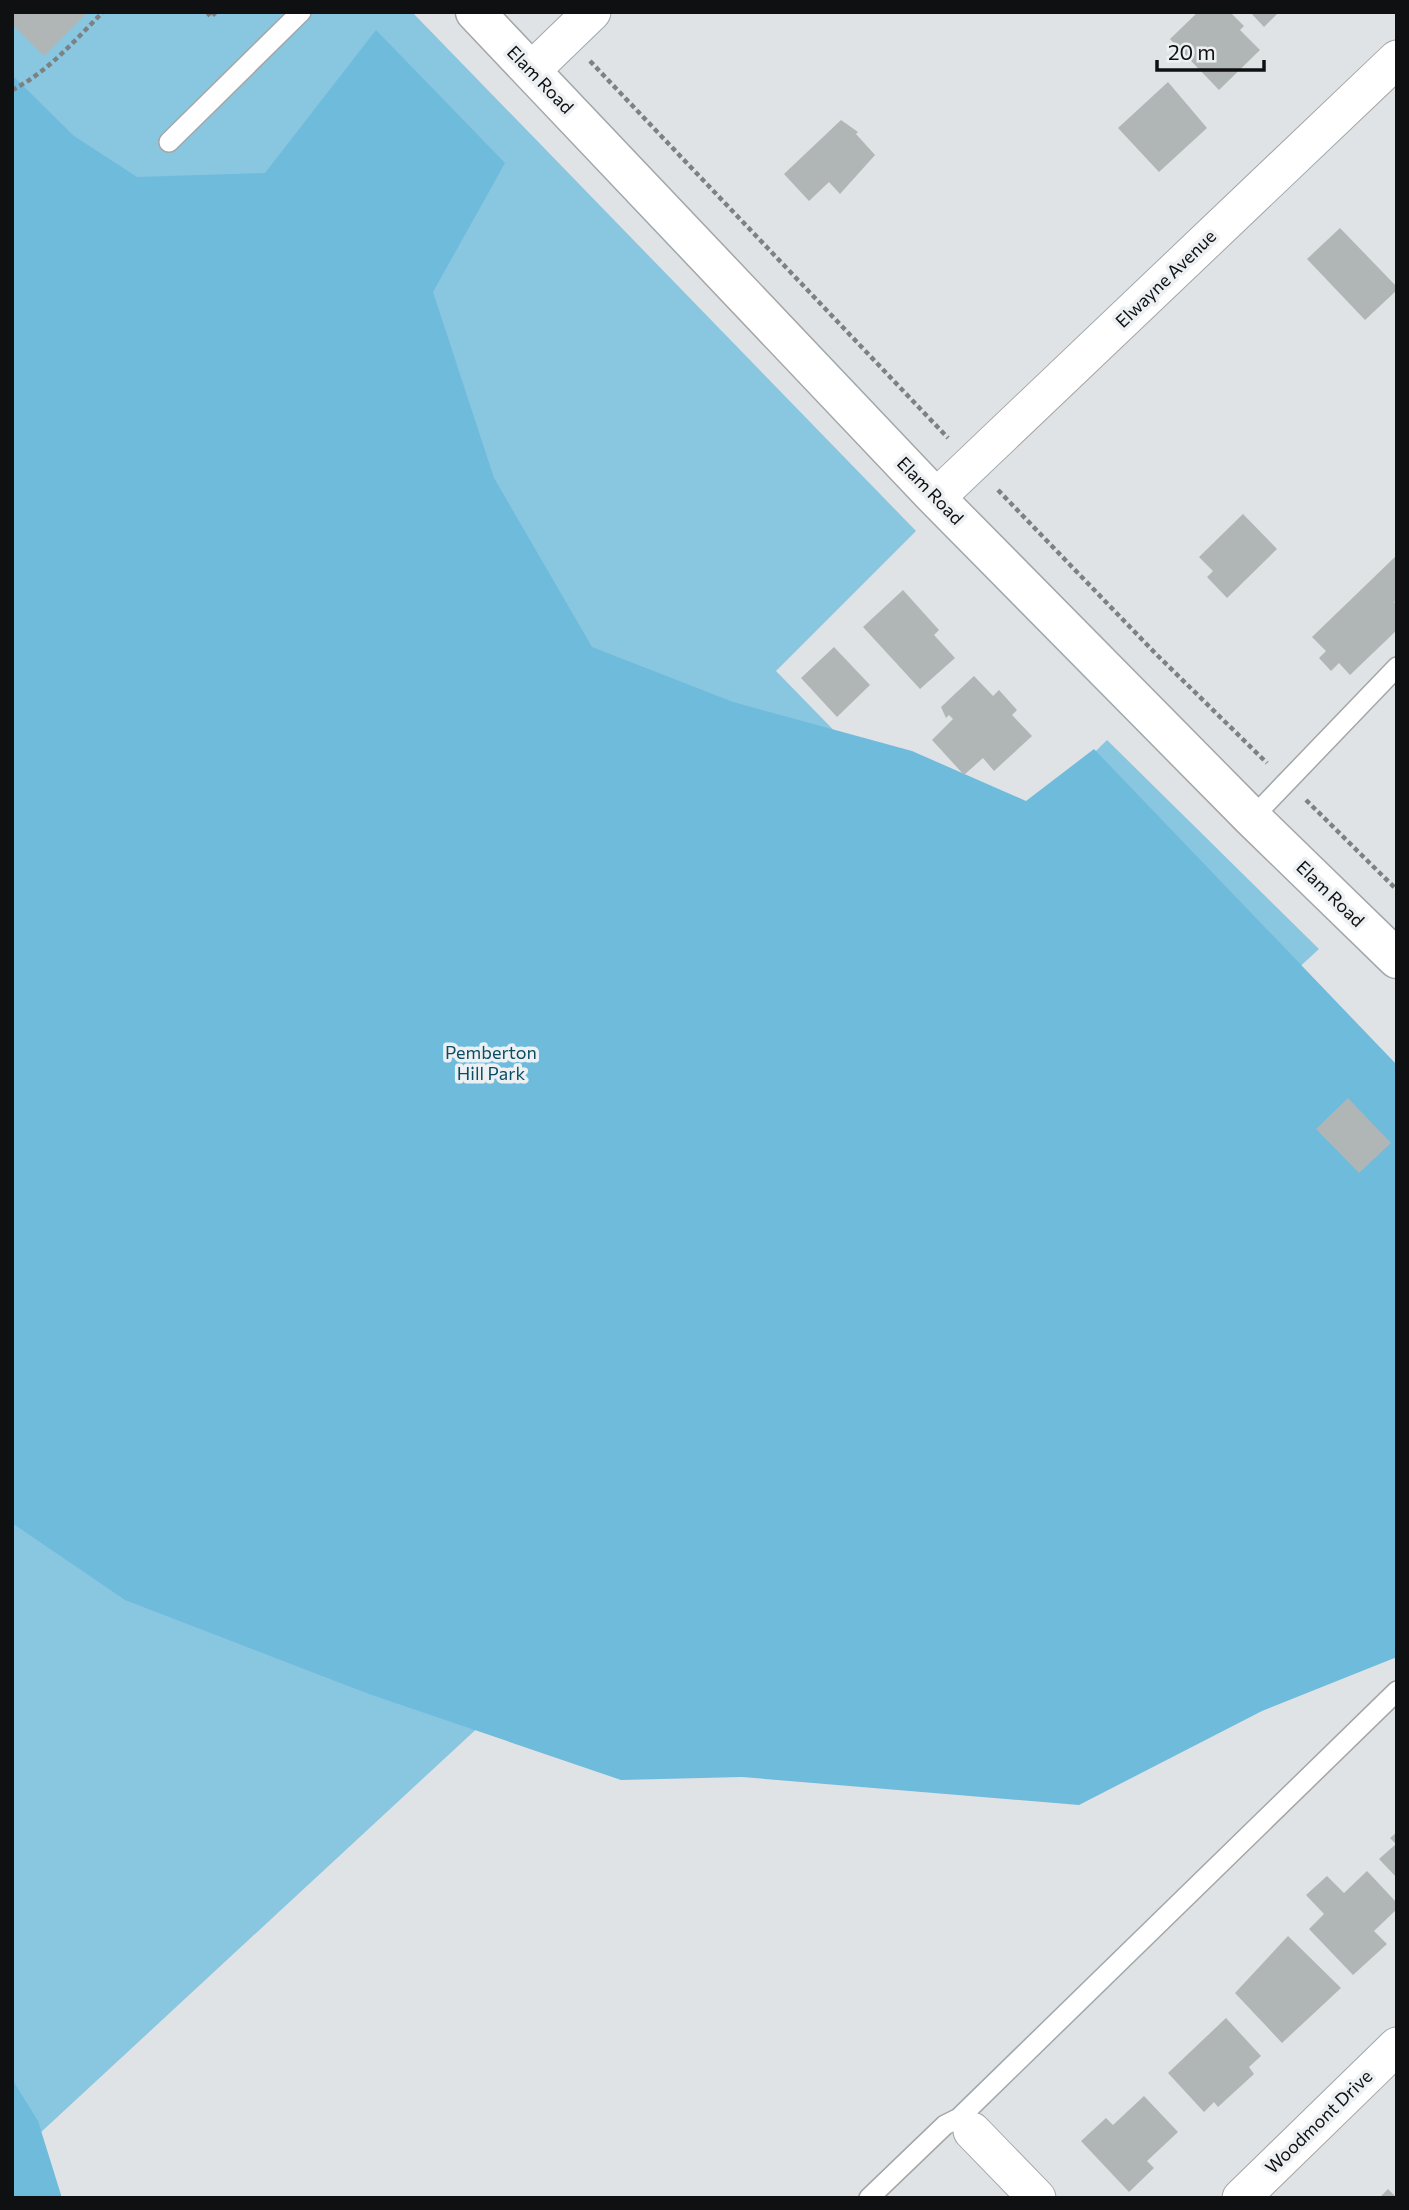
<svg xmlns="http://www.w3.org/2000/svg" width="1409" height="2210" font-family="Commissioner,sans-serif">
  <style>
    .green { fill: #89c6e0 }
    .forest { fill: #6fbbdc }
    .building { fill: #b0b5b5 }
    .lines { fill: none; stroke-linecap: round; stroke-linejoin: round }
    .lane-casing { stroke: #a3a7a9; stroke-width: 22 }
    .street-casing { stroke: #a3a7a9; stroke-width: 39 }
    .secondary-casing { stroke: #a3a7a9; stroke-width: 41 }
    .path { stroke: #7e8182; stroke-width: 4.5; stroke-dasharray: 5 3.5; stroke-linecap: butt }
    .lane { stroke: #fff; stroke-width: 19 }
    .street { stroke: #fff; stroke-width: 37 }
    .secondary { stroke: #fff; stroke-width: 38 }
    .labels { text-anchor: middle; stroke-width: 7; stroke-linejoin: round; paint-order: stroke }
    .street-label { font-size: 18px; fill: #0f1011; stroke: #ecf0f3 }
    .park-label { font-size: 18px; fill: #0a4c62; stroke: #ecf0f3 }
  </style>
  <rect width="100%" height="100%" fill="#dfe3e5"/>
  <path class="green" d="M12 12H412L916 531 776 671 973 873 1107 740 1319 949 12 2159Z"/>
  <path class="forest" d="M376 30 505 163 433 292 494 478 592 647 733 702 912 751 1026 801 1094 749 1397 1065V1657L1262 1711 1079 1805 742 1777 621 1780 369 1694 125 1600 12 1523V75L74 136 137 177 265 173Z
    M12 2079 38 2121 62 2198H12Z"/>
  <path class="building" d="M12 12H88L44 56 12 24Z
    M1198 12H1230L1244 26 1240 30 1260 50 1219 90 1170 39Z
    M1250 12H1279L1264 27Z
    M1168 82 1207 128 1159 172 1118 128Z
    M841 120 858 132 856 134 875 155 840 194 829 182 809 201 784 174Z
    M1340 228 1397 287V290L1365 320 1307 259Z
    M1243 514 1277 549 1227 598 1207 577 1213 571 1199 557Z
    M1397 555V600L1394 602 1397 605V630L1350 675 1339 663 1331 671 1319 658 1326 651 1312 637Z
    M903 590 939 630 934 635 955 658 920 689 863 627Z
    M834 647 870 685 837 717 801 678Z
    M974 676 993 696 999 690 1017 710 1012 715 1032 736 994 771 983 758 964 775 932 740 953 719 949 715 946 718 941 707Z
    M1348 1098 1391 1143 1359 1173 1316 1129Z
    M1397 1832V1878L1379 1859 1396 1844 1390 1838Z
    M1367 1871 1397 1903V1909L1374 1931 1387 1944 1353 1975 1309 1929 1324 1914 1306 1895 1327 1876 1344 1893Z
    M1288 1936 1341 1988 1282 2043 1235 1993Z
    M1226 2018 1261 2056 1249 2067 1254 2074 1218 2107 1214 2102 1204 2112 1168 2073Z
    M1144 2096 1178 2132 1147 2161 1154 2168 1129 2192 1081 2141 1106 2118 1113 2125Z
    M1388 2189 1397 2198H1379Z"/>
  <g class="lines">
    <g class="lane-casing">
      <path id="lane" d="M169 142 301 12
        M1252 818 1397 667
        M972 2131 959 2118 1397 1691
        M869 2198 945 2125 959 2118"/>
    </g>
    <g class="street-casing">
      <path id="street" d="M531 71 592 12
        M936 498 1397 59
        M972 2131 1037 2198
        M1241 2198 1397 2046"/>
    </g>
    <g class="secondary-casing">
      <path id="secondary" d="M475 12 936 498 1252 818 1397 959"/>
    </g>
    <path class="path" d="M207 12 211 17 216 12
      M590 61 948 438
      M12 90C48 72 75 40 103 12
      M998 490 1155 653 1267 763
      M1306 800 1397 890"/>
    <use href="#lane" class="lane"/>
    <use href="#street" class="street"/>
    <use href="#secondary" class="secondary"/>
  </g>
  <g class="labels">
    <g class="street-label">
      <text transform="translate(540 80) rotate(46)" y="6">Elam Road</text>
      <text transform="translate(1166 279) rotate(-44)" y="6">Elwayne Avenue</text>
      <text transform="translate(930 491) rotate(46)" y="6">Elam Road</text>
      <text transform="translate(1330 894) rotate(44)" y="6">Elam Road</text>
      <text transform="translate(1319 2122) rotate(-44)" y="6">Woodmont Drive</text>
    </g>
    <g class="park-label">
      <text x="491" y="1059">Pemberton<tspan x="491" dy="21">Hill Park</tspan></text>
    </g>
  </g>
  <rect width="1409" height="2210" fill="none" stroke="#0f1011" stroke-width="28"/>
  <path d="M1157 60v10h107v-10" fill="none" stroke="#0f1011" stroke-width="3.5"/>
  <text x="1168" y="60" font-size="21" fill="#0f1011" stroke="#ecf0f3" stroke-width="5" paint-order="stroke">20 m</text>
</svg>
